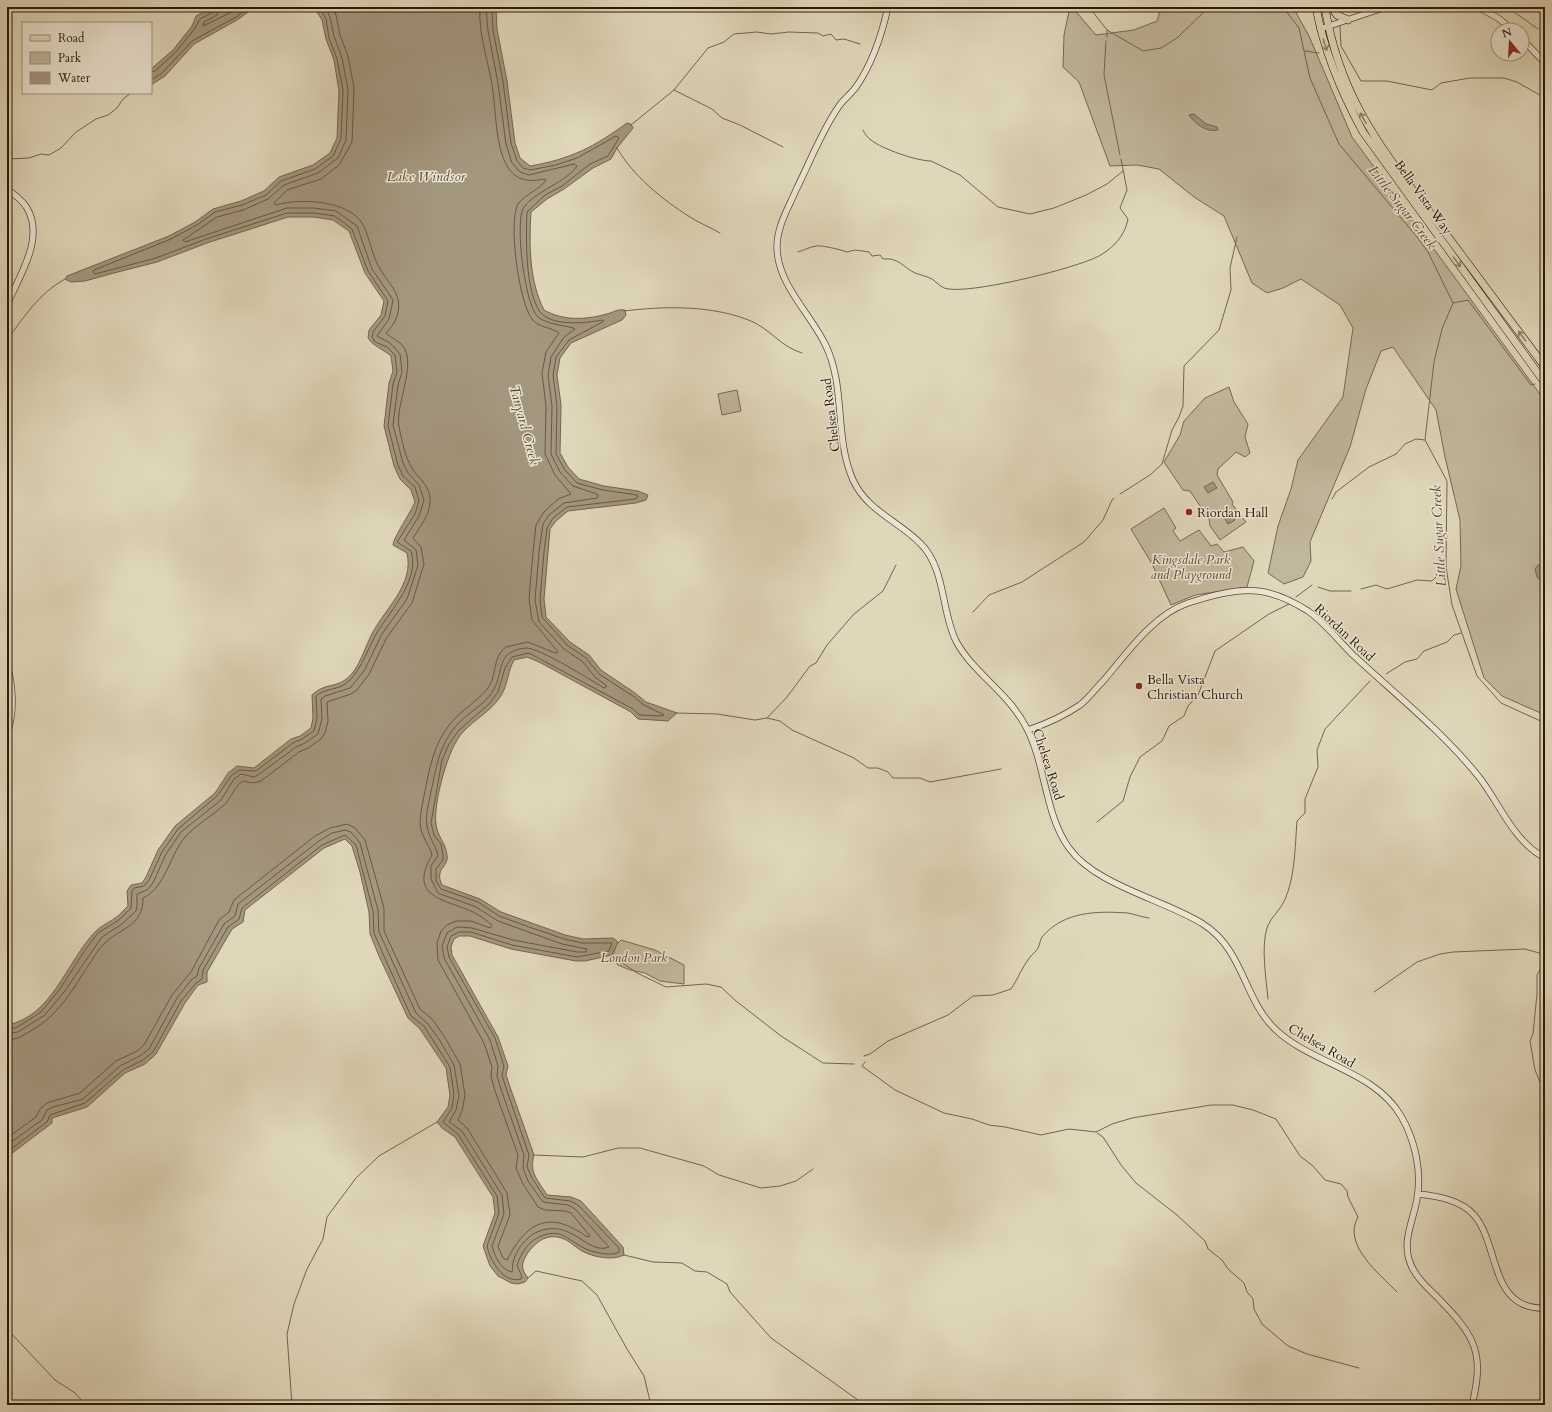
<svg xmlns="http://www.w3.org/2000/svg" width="1552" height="1412" font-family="Cardo,serif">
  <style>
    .green { fill: #c1b79c; stroke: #766853 }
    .water { fill: #a3967e; stroke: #736450 }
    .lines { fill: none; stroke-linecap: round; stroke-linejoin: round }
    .shore { stroke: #685744; stroke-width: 1 }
    .stream { stroke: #736450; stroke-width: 1 }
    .minor-casing { stroke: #594836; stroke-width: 7 }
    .major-casing { stroke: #2c180a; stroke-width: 8 }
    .minor { stroke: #ebe5d2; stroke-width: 5.5 }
    .major { stroke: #e0d7ba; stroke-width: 7 }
    .oneway { stroke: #8f816b }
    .poi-dot { fill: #8f2418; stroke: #ebe5d2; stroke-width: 1.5 }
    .labels { text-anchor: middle; stroke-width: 3; stroke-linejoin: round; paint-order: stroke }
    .street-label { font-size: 13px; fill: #2c180a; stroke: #ebe5d2 }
    .poi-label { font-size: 13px; fill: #2c180a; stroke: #ebe5d2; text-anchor: start }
    .park-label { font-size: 13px; font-style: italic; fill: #594836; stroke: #ebe5d2 }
    .water-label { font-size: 14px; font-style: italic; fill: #5c4a38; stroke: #ebe5d2 }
  </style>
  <rect width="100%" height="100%" fill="#e0d7ba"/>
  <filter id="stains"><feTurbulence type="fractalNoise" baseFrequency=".005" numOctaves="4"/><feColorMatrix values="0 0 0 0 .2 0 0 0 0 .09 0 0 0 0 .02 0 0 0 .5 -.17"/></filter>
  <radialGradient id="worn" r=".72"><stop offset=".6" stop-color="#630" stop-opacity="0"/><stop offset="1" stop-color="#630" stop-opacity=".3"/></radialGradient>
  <path class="green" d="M1070 7H1072L1096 35 1134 30 1157 21 1161 7H1292L1294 9 1309 36 1352 137 1545 401V715L1502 696 1484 678 1456 589 1461 566 1460 520 1445 457 1436 410 1393 347 1381 351 1366 389 1350 447 1310 542 1311 561 1303 577 1284 584 1268 573 1278 526 1291 489 1298 460 1343 397 1353 328 1340 305 1301 279 1283 288 1267 293 1252 283 1224 216 1194 197 1159 169 1137 165 1110 166 1079 82 1063 67 1064 35Z
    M1229 387 1234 402 1248 424 1245 437 1250 453 1245 457 1236 452 1218 469 1217 475 1233 502 1232 504 1246 522 1220 540 1210 526 1209 519 1190 491 1183 490 1164 462 1180 435 1184 421 1205 398Z
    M737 390 741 411 722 415 718 394Z
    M1164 508 1176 528 1173 531 1180 541 1199 530 1211 546 1217 544 1224 552 1243 547 1254 561 1247 587 1195 595 1171 605 1152 564 1131 529Z
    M621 940 655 950 684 965V984L660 981 645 973 630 970 618 965 612 959 616 945Z"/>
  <path class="water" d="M213 7H255L237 20 194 44 165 76 151 85V69L173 50 192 26 196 16Z
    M314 7H496L497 29 507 81 515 143 520 158 530 166C571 159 594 147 627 123L631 124 633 128 617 148 611 159 593 168 564 189 547 199 531 212C529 245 529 280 544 310 564 321 585 320 607 314 614 312 617 309 625 310L626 315 622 320 571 343 560 358 557 375 561 405 560 453 568 467 579 479 604 486 638 491 648 495 646 500 636 503 568 511 556 521 550 529 544 599 546 617 570 642 589 655 601 670 635 693 646 702 677 713 668 721 638 719 631 712 541 663 527 657 514 660C508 671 508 683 502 694 493 710 475 719 463 732 448 747 433 804 436 824 437 836 446 843 447 855 449 868 434 868 442 885L480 899 501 912 565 935 583 939 613 938 618 942 612 955 585 961H576L511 949 470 936H459L454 939 451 947 452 955 498 1037 508 1066 506 1075 510 1087 534 1155C529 1173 538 1180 547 1195L571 1197 581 1201 623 1247 624 1255C612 1261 593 1257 582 1251 575 1247 569 1240 561 1238 546 1233 535 1243 527 1254 521 1264 521 1269 528 1278L525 1282 518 1284 511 1283 498 1276 490 1266 483 1246 495 1213 493 1197 455 1137 442 1128 437 1122 448 1107 450 1095 446 1068 420 1029 408 1018 379 956 370 934 369 912 360 872 352 846 345 839 324 848 245 910 243 922 232 929 207 972V982L198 985 185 1003 156 1054 145 1064 125 1073 87 1107 52 1118V1123L7 1157V1025C52 1017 67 961 95 932 101 925 111 922 118 916 121 913 125 909 128 906L127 891 131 885 142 883 146 877 158 850 175 826 215 793 228 773 237 766 254 768 291 739 300 736 311 728 313 718 312 695C325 683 333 688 345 680 360 670 365 645 374 630 388 606 414 583 407 553L393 545C393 538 411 512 415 502L411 490 400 479 394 466 384 426 389 383 393 371 391 356C383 349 374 347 368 338L369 330 381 315 384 301 365 273 349 231 333 220 314 217H288L207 243 157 262 114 273 85 281 71 282 65 279 67 276 169 236 195 222 213 209 241 201 264 191 279 177 313 165 330 153 337 138 339 91 334 60 326 39 322 20Z
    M1194 114 1206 124 1217 127 1218 130C1206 133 1195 123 1189 115Z
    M1213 482 1217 488 1208 493 1204 487Z
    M1227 509 1235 520 1228 524 1221 512Z
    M1545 564V585L1537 577 1535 569 1538 565Z"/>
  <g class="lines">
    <path class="shore" d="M220 7 217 15 204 22 203 26 242 7
      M151 72 155 71 176 52 195 28 200 19 213 12 215 7
      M151 80 162 73 192 41 236 17 249 7
      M7 1029 16 1028 41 1012 60 989 85 950 98 933 119 920 131 908 132 891 134 888 144 886 149 880 162 852 178 829 217 796 231 776 239 770 256 771 293 743 302 739 314 731 317 718 316 696C325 688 341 690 349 681 363 667 368 647 378 631 392 609 420 579 411 551L397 542 415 514 419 501 415 487 403 476 398 465 388 426 393 384 397 372 395 355 387 347 375 342 372 337 373 332 385 316 388 301 368 271 352 229 335 216 314 213H287L206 239 156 258 95 274 93 272 94 270 171 239 197 225 215 212 242 205 266 195 281 181 315 169 333 156 341 139 343 90 337 59 329 38 326 19 319 7
      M7 1034 18 1032 45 1015 64 992 102 937 122 924 136 911 137 906V894L147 890 153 883 166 854 181 832 221 800 234 779 241 774 254 777 258 775 296 747 305 743 318 734 322 719 321 699 325 696 350 688 364 671 382 634 407 599 418 565 416 550 404 540 419 516 424 500 419 485 408 473 403 463 393 425 398 385 402 372 400 354 390 343 377 336 389 319 393 300 372 269 357 226 336 211 314 208H287L185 242 183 240 217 217 243 210 268 199 284 185 318 173 338 158 346 140 348 90 342 58 334 36 330 17 325 7
      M7 1040C17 1040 24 1035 32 1030 58 1015 70 994 86 969 92 960 98 949 106 942 122 927 143 926 143 898 167 886 169 855 186 836 197 824 212 816 224 805 232 798 234 786 243 781L253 783 261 781 299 752 308 748 321 739 325 733 328 721 327 702 351 694 357 690 369 674 387 637 412 603 424 564 421 547 413 538C419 528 430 515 430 502 431 485 419 480 412 468 405 457 402 441 399 427 395 405 417 365 403 346 399 341 391 338 386 333 389 329 393 326 395 321 407 294 387 285 377 263 371 251 369 235 362 223 347 200 300 198 276 205L274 203 287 190 321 179 339 165 352 142 354 88 348 56 340 35 336 15 332 7
      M7 1138 36 1117 40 1109 47 1103 80 1093 116 1061 137 1051 144 1045 172 995 191 972 219 920 229 912 234 900 315 836 330 828 347 824 355 828 365 840 384 908V931L420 1009 432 1019 444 1036 460 1064 465 1095 462 1111 458 1120 467 1128 507 1193 510 1215 498 1246 503 1258 507 1260C527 1221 550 1210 587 1237L590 1236 571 1213 566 1211 545 1210 538 1207 523 1184 516 1168 518 1155 495 1091 491 1076 492 1067 484 1043 438 960 437 943 441 931 447 925 456 921H471L490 928 492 925C486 920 478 914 471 911 442 899 408 896 432 855 429 844 421 836 420 824 420 813 423 802 425 791 430 766 434 744 450 724 461 710 477 702 488 688 497 676 492 658 506 647L528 642 555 653 558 652 532 620 529 599 533 552 536 525 544 512 558 499 571 494 555 475 545 454 546 406 542 373 546 352 559 333C551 327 539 328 532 319 519 303 508 222 518 204 525 194 540 190 546 180L544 179C529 182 516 181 507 166 495 146 496 108 492 85 488 60 478 33 480 7
      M7 1145 42 1120 47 1110 53 1107 83 1099 120 1066 140 1056 149 1049 177 998 191 980 197 976 199 968 224 924 235 916 238 904 319 841 332 833 345 830 351 832 360 843 378 910 379 932 416 1013 427 1023 439 1039 454 1065 459 1096 456 1110 449 1122 462 1131 502 1195 504 1214 492 1246C495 1257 501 1270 512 1272 513 1269 512 1266 513 1263 515 1251 526 1237 537 1232 572 1217 587 1256 609 1247L575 1209 568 1205 543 1202 528 1181 523 1168 524 1155 501 1089 497 1076 498 1066 490 1040 444 958 442 946 447 933 457 927 472 928 513 940 577 952H586L587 949 562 944 498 921 476 907 438 893 431 879V866L438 856C436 845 428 837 427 825 425 815 429 802 431 792 436 768 439 747 455 727 466 713 485 706 494 689 504 670 496 651 526 648 538 647 591 680 604 688L607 686 595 677 583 662 564 649 539 622 535 600 539 552 543 524 549 515 564 503 597 498 598 496 597 494 573 486 560 472 551 454 552 406 548 375 551 357 564 337 575 329C569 325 549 326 538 317 525 306 514 220 524 207 536 191 568 181 577 166L574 164 529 175 520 172 512 163 506 144 498 83 488 31 486 7
      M7 1152 47 1122 50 1115 85 1103 123 1070 143 1060 153 1052 181 1001 196 983 202 979 203 970 228 927 239 919 242 908 322 845 345 835 356 845 373 911 374 933 383 954 411 1016 424 1026 450 1067 454 1095 452 1108 443 1122 458 1134 497 1196 499 1213 487 1246C490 1260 503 1284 521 1279L522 1277 517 1265C521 1253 529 1241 539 1237 561 1227 566 1239 584 1248 591 1252 612 1257 619 1252V1248L578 1205 570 1201 545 1198 532 1178 527 1167 529 1155 506 1088 502 1075 504 1066 495 1038 449 957 447 947 451 936 459 932H471L512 945 577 957 609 951 612 943H582L564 939 529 927 499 916 478 902 441 889 436 881V869L443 860V855L441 844 434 835 431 823 442 760 449 744 459 730 489 704 498 692 505 668 512 657 529 653 633 709 640 715 662 716 664 715 644 705 633 696 599 674 586 658 567 645 542 617 540 599 544 552 547 528 553 518 567 507 635 499 638 497 637 495 603 490 577 483 565 470 556 454 557 406 553 375 556 357 569 340 604 321 602 320C587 323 552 327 540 312 525 291 526 237 527 212L545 195 562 186 590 164 608 156 619 138 616 136 577 158 556 165 530 170 523 168 517 161 511 143 503 82 493 30 492 7"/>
    <path class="stream" d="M1089 7 1107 30 1143 51 1161 48 1177 38 1209 7
      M1279 7 1286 11 1299 28 1310 78 1339 144 1417 237 1428 252 1453 303 1442 329 1434 362 1425 440 1447 481 1446 567 1452 605 1477 676 1501 703 1545 723
      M1338 7 1341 13
      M1507 7 1538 29
      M1340 26 1341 46 1361 81H1387L1432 90 1441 83 1470 78H1504L1517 82 1545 98
      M1107 37V30
      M1106 41 1104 75 1120 155
      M1305 51 1319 53
      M674 90 712 109 722 118 740 125 783 147
      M631 125 674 90 708 48 724 42 734 34 757 32 771 34 789 32 818 33 823 36 831 34 836 40 844 39 860 44
      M863 130C865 134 868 138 871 140 882 149 917 161 931 161L960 175 998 207 1030 214 1054 208 1086 195 1107 184 1123 171
      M617 148C633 176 663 200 690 217 699 223 710 227 720 233
      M7 159 29 158 41 154 49 155 61 148 76 132 96 119 108 115 117 108 123 99 131 93
      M798 252C804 250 810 247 816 246 822 245 842 250 847 252L855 250 869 252 872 256 880 255 883 259C898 257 903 267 915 273 920 275 927 276 932 279 936 282 940 286 944 288 966 296 1077 268 1099 256 1113 248 1125 236 1128 219L1120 208 1127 190 1121 159
      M1453 303 1468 300 1531 385 1535 384
      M624 311C665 306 712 305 751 321 770 329 781 347 802 353
      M7 340C24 317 39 293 65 279
      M1120 494 1150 475 1162 464 1172 430 1179 417 1183 406 1184 366 1219 330 1231 290 1230 268 1237 237
      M1332 499 1336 492 1369 467 1396 454 1405 444 1416 439 1425 440
      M1318 587 1330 591H1351
      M1361 589 1376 585 1387 589 1417 580 1432 581 1446 567
      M1296 597 1312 585
      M973 612 989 595 1022 582 1084 542 1103 520 1112 500 1114 498
      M1386 674 1405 662 1417 659 1424 651 1447 642 1454 635 1461 633
      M676 713 717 714 755 720 767 718 780 721 792 730 854 758 868 768H878L888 772 893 778H920L930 782 1001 769
      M767 718 787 697 810 666 816 663 827 645 854 614 883 591 896 565
      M1097 822 1123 801 1130 777 1140 757 1162 741 1169 726 1184 716 1188 706 1198 695 1215 651 1269 614 1289 604
      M1545 948 1543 964 1537 975V994L1533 1034 1530 1041 1535 1070 1545 1094
      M611 955 637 973 666 987 706 984 721 987 736 1001 781 1036 823 1063 854 1064
      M1374 992 1417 962 1440 954 1453 952 1525 949 1543 954
      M1268 999C1266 978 1261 947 1267 928 1270 919 1277 913 1282 905 1295 883 1295 847 1297 821L1305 813V799L1318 767 1317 750 1325 729 1370 681
      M864 1056 870 1054 888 1041 948 1015 973 996 993 995 1011 989C1018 979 1022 967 1030 957 1032 954 1036 952 1038 948 1040 944 1040 940 1042 937 1064 911 1097 911 1128 913 1134 914 1141 917 1149 918
      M865 1062 862 1066 895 1090 944 1113 972 1119 989 1125 1005 1127 1041 1135 1069 1129 1096 1132 1112 1124 1132 1118 1211 1105H1233L1253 1110 1276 1119 1300 1156 1313 1166 1325 1180 1341 1184 1347 1191 1348 1197 1358 1217C1342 1245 1379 1273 1397 1292
      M1097 1133 1103 1137 1121 1165 1136 1183 1177 1215 1205 1241 1208 1249 1222 1260 1228 1269 1244 1283 1247 1292 1253 1299 1254 1309 1262 1324 1288 1346 1307 1354 1359 1368
      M533 1155 583 1157 618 1148H640L704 1166 719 1175 761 1188 780 1186 796 1181 813 1169
      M624 1255 653 1262 682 1263 695 1271 707 1272 727 1284 730 1292 771 1338 865 1405
      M528 1278 536 1271 582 1281 597 1295 627 1349 644 1376 651 1405
      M7 1329 55 1380 75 1393 86 1405
      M292 1405 287 1334 294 1304 307 1269 323 1239 327 1217 356 1178 379 1156 437 1122"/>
    <g class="minor-casing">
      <path id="minor" d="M888 7C882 34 872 64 856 87 851 94 844 99 839 106 821 132 810 162 796 190 788 209 777 226 777 247 777 284 811 314 826 346 846 388 834 437 853 480 867 511 899 521 921 544 946 570 941 611 956 641 973 673 1008 692 1026 727 1046 764 1044 813 1069 848 1095 885 1165 900 1203 924 1244 950 1243 998 1275 1029 1311 1064 1374 1070 1401 1116 1415 1140 1422 1171 1417 1199 1413 1222 1401 1242 1411 1265 1417 1279 1428 1288 1438 1298 1475 1336 1485 1352 1472 1405
        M1478 7 1498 18 1513 30
        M1320 29 1386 7
        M1522 39 1545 63
        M7 189C14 194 23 201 27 208 45 239 19 276 7 305
        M7 664C13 687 15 711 7 734
        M1028 730C1046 724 1064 716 1080 705 1089 698 1096 688 1104 680 1127 653 1153 615 1188 603 1209 596 1236 588 1258 591 1276 593 1294 602 1308 611 1325 623 1338 640 1352 654 1395 694 1442 731 1479 777 1500 804 1513 841 1545 858
        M1418 1194C1437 1196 1461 1200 1474 1215 1500 1245 1489 1310 1545 1308"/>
    </g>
    <g class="major-casing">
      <path id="major" d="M1316 7C1324 52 1341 92 1363 132L1545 383
        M1325 7C1340 101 1385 153 1440 226 1475 273 1510 320 1545 367
        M1331 7 1337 15 1348 20"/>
    </g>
    <use href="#minor" class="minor"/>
    <use href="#major" class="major"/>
  </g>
  <defs><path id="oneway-shaft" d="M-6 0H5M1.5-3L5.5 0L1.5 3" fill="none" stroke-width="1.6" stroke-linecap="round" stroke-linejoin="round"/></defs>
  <g class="oneway">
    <use href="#oneway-shaft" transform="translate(1325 45) rotate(73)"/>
    <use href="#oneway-shaft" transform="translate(1363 118) rotate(-120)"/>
    <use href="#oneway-shaft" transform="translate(1457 262) rotate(54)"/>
    <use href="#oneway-shaft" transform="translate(1522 336) rotate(-127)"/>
  </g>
  <g class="poi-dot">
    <circle cx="1189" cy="512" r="4"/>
    <circle cx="1139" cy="686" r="4"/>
  </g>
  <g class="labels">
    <g class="street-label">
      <text transform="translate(1424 197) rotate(54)" y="5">Bella Vista Way</text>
      <text transform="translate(830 415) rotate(-97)" y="5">Chelsea Road</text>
      <text transform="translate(1345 632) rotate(43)" y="5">Riordan Road</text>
      <text transform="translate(1049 764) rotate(72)" y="5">Chelsea Road</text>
      <text transform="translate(1322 1045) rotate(30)" y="5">Chelsea Road</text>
    </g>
    <g class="poi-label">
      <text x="1197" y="517">Riordan Hall</text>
      <text x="1147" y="684">Bella Vista<tspan x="1147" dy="15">Christian Church</tspan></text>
    </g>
    <g class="park-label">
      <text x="1191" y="564">Kingsdale Park<tspan x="1191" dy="15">and Playground</tspan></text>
      <text x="634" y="962">London Park</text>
    </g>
    <g class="water-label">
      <text x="426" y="181">Lake Windsor</text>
      <text transform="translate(1403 207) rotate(52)" y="5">Little Sugar Creek</text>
      <text transform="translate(525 425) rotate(75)" y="5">Tanyard Creek</text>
      <text transform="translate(1438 536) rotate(-93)" y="5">Little Sugar Creek</text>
    </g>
  </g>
  <rect width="1552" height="1412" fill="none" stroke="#e0d7ba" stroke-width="24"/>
  <rect x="8" y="8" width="1536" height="1396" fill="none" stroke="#2c180a" stroke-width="2"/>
  <rect x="12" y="12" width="1528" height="1388" fill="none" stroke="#2c180a"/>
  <rect x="22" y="22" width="130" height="72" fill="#ebe5d2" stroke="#9f9382"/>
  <rect x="30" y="35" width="20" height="6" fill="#e0d7ba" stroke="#9f9382"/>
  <text x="58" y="42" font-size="12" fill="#2c180a">Road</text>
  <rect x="30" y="52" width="20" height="12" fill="#c1b79c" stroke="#9f9382"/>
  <text x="58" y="62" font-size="12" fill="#2c180a">Park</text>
  <rect x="30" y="72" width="20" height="12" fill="#a3967e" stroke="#9f9382"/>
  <text x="58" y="82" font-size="12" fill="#2c180a">Water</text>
  <g transform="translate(1510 42) rotate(342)"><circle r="19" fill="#ebe5d2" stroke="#9f9382"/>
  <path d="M0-3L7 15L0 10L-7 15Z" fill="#8f2418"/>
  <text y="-6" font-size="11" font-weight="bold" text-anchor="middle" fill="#2c180a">N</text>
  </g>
  <rect width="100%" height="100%" filter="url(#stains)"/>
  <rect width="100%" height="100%" fill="url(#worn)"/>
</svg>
